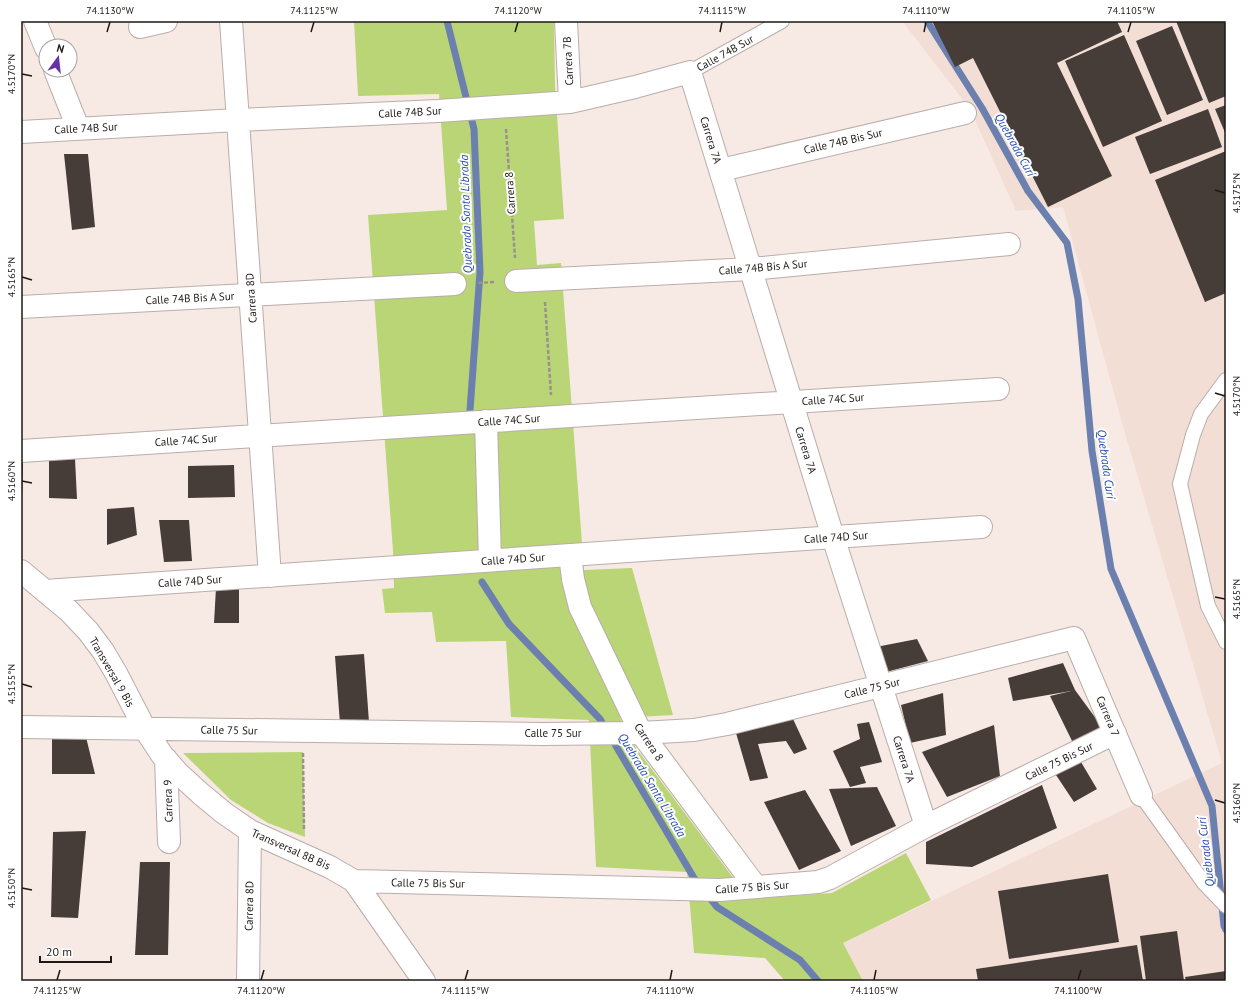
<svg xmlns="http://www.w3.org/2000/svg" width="1247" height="1002" font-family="'PT Sans',sans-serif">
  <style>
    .built { fill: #f3ded6 }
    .green { fill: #bad575 }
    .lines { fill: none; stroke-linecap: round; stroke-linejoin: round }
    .stream { stroke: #6b80af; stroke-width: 7 }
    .building { fill: #463c38 }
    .lane-casing { stroke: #baada9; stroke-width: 16 }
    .street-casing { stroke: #baada9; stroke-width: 24 }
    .path { stroke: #9a918d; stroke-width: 2.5; stroke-dasharray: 4 2; stroke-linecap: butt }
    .lane { stroke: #fff; stroke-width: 14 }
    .street { stroke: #fff; stroke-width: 22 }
    .ticks { fill: none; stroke: #1d1816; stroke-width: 1.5 }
    .labels { text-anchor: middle; stroke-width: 4; stroke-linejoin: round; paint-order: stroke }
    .street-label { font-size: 11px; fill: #1d1816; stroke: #fff }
    .water-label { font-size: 12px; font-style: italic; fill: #264ead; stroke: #fff }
    .neatline { fill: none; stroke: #1d1816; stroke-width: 1.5 }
    .ticks-label { font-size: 10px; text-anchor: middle; fill: #1d1816 }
  </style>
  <rect width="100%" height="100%" fill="#f7eae5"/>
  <path class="built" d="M902 21H1226V981H863L843 943 1222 763 1122 423 1063 207 1016 211 970 109Z"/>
  <path class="green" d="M354 21H554L555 86 564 219 534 221 537 265 561 263 584 570 632 568 673 715 620 718 636 748 749 899 832 893 906 853 931 900 843 943 863 981H785L765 958 694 953 687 872 596 867 589 720 511 717 506 641 436 642 432 612 385 613 382 589 394 588 393 551 368 215 447 210 439 94 358 96Z
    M303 752 305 837 268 823 231 800 183 753Z"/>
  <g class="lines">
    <path class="stream" d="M447 21 474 129 480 272 470 410
      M927 21 982 108 1028 191 1067 243 1078 299 1092 451 1111 569 1212 806 1224 926 1226 930
      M482 582 509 624 600 719 694 878 700 885
      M706 893 717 907 800 960 818 981"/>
  </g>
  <path class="building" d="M932 21H1117L1122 32 1057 63 1112 176 1048 207 973 58 955 67Z
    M1176 21H1226V96L1209 103Z
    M1172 26 1203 100 1167 115 1136 41Z
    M1124 35 1162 121 1103 147 1065 61Z
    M1226 105V135L1215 109Z
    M1208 109 1222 147 1150 174 1135 137Z
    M1226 151V293L1205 302 1155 180Z
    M64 154H88L95 227 72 230Z
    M75 459 77 499 49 498V460Z
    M23 462 22 499H21V463Z
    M234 465 235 497 188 498V466Z
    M134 507 137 535 107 545V509Z
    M159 520H189L192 561 164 562Z
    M239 586V623H214L216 588Z
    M917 639 928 661 886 672 876 647Z
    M364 654 369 722 340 724 335 656Z
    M1063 663 1075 690 1105 731 1073 743 1050 696 1071 691 1013 701 1008 678Z
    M943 693 946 735 910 743 901 705Z
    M793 719 807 749 794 754 786 741 758 744 768 778 750 781 736 733Z
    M869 722 882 762 860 767 866 783 850 787 833 751 860 739 857 724Z
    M994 725 1000 776 947 797 922 752Z
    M52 737H86L95 774H52Z
    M1078 757 1097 789 1074 802 1054 772Z
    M1042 785 1057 828 972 867 926 864V842Z
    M877 787 896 826 851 846 829 789Z
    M805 790 841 851 799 870 764 802Z
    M86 831 78 918 51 917 53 832Z
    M140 862H170L168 955H135Z
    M1108 874 1119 942 1009 959 998 891Z
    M1177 931 1184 981H1146L1140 936Z
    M1137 945 1143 981H978L976 969Z
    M1226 971V981H1186L1185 977Z"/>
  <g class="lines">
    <g class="lane-casing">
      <path id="lane" d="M690 72 782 21
        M1226 380 1201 414 1193 435 1180 484 1208 606 1226 642
        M1141 795 1204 883 1226 906"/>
    </g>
    <g class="street-casing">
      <path id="street" d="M35 21 46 48
        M231 21 270 576
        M566 21 570 102
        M140 27 166 21
        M55 70 78 128
        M21 132 238 120 438 111 570 102 635 87 690 72 833 537 926 826
        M721 170 965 113
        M516 281 751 269 1009 244
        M21 307 455 284
        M486 421 490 560
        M21 451 998 389
        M570 555 573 579 580 607 641 733 756 887
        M21 571 69 611 88 631 103 651 116 673 145 729 162 755 178 773 201 794 224 813 250 831 330 867 354 881 424 981
        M45 591 981 527
        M21 727 543 734 641 733 694 730 727 724 1074 638 1141 795
        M166 759 169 842
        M354 881 720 890 818 882 830 878 926 826 1115 733
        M248 981 250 831"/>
    </g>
    <path class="path" d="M506 129 515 258
      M478 283 494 282
      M545 302 551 395
      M303 753 304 830"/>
    <use href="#lane" class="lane"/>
    <use href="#street" class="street"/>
  </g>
  <path class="ticks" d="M107 32 110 22M311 32 314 22M515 32 518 22M720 32 722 22M924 32 926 22M1128 32 1131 22M22 74 32 76M1215 190 1225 193M22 277 32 280M1215 393 1225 396M22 481 32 483M1215 597 1225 599M22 684 32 687M1215 800 1225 803M22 888 32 890M57 980 60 970M261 980 264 970M465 980 468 970M670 980 672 970M874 980 876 970M1078 980 1081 970"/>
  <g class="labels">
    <g class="street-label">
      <text transform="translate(725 53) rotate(-29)" y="4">Calle 74B Sur</text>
      <text transform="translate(568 61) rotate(-93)" y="4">Carrera 7B</text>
      <text transform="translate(410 112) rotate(-3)" y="4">Calle 74B Sur</text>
      <text transform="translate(86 128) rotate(-3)" y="4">Calle 74B Sur</text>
      <text transform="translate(711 140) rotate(73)" y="4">Carrera 7A</text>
      <text transform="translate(843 141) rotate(-13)" y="4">Calle 74B Bis Sur</text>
      <text transform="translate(510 193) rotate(-94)" y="4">Carrera 8</text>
      <text transform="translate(763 267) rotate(-5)" y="4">Calle 74B Bis A Sur</text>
      <text transform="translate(190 298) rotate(-3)" y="4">Calle 74B Bis A Sur</text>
      <text transform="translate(251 298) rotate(-94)" y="4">Carrera 8D</text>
      <text transform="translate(833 399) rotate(-4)" y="4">Calle 74C Sur</text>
      <text transform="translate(509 420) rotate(-4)" y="4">Calle 74C Sur</text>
      <text transform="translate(186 440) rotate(-4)" y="4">Calle 74C Sur</text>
      <text transform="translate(806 450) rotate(73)" y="4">Carrera 7A</text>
      <text transform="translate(836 537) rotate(-4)" y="4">Calle 74D Sur</text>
      <text transform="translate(513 559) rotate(-4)" y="4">Calle 74D Sur</text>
      <text transform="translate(190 581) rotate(-4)" y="4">Calle 74D Sur</text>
      <text transform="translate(112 672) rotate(60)" y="4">Transversal 9 Bis</text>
      <text transform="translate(872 688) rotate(-14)" y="4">Calle 75 Sur</text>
      <text transform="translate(1108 716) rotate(67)" y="4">Carrera 7</text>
      <text transform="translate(229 730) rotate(1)" y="4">Calle 75 Sur</text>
      <text x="553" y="737">Calle 75 Sur</text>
      <text transform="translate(649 742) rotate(56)" y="4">Carrera 8</text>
      <text transform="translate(904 759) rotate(72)" y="4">Carrera 7A</text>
      <text transform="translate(1059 761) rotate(-26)" y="4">Calle 75 Bis Sur</text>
      <text transform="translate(168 801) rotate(-92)" y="4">Carrera 9</text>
      <text transform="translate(291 849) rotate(24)" y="4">Transversal 8B Bis</text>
      <text transform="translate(428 883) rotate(1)" y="4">Calle 75 Bis Sur</text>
      <text transform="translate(752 887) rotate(-4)" y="4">Calle 75 Bis Sur</text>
      <text transform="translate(249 906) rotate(-89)" y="4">Carrera 8D</text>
    </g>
    <g class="water-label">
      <text transform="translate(1015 145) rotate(61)" y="4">Quebrada Curí</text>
      <text transform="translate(466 214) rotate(-92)" y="4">Quebrada Santa Librada</text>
      <text transform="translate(1106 464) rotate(82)" y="4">Quebrada Curí</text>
      <text transform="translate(652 785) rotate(59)" y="4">Quebrada Santa Librada</text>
      <text transform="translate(1206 852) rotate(-97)" y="4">Quebrada Curí</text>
    </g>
  </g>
  <rect width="1247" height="1002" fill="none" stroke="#ffffff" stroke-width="44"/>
  <g transform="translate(58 58) rotate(15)"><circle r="19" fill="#ffffff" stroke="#a5a3a2"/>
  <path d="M0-3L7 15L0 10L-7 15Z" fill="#6732a9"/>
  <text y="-6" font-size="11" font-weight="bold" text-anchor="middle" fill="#1d1816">N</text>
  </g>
  <path d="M40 956v6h71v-6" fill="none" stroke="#1d1816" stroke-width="2"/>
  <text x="46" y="956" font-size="12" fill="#1d1816" stroke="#ffffff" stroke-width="3" paint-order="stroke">20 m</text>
  <rect x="22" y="22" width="1203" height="958" class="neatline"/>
  <g class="ticks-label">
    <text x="110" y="14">74.1130°W</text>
    <text x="314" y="14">74.1125°W</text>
    <text x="518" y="14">74.1120°W</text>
    <text x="722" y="14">74.1115°W</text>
    <text x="926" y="14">74.1110°W</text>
    <text x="1131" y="14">74.1105°W</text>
    <text transform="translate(11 74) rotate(-90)" y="4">4.5170°N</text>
    <text transform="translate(1236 193) rotate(-90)" y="4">4.5175°N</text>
    <text transform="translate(11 277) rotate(-90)" y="4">4.5165°N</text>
    <text transform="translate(1236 396) rotate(-90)" y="4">4.5170°N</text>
    <text transform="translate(11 481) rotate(-90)" y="4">4.5160°N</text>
    <text transform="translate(1236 599) rotate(-90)" y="4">4.5165°N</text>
    <text transform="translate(11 684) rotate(-90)" y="4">4.5155°N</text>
    <text transform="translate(1236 803) rotate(-90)" y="4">4.5160°N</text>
    <text transform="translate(11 888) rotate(-90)" y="4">4.5150°N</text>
    <text x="57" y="994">74.1125°W</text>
    <text x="261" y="994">74.1120°W</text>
    <text x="465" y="994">74.1115°W</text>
    <text x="670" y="994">74.1110°W</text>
    <text x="874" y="994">74.1105°W</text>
    <text x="1078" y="994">74.1100°W</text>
  </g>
</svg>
